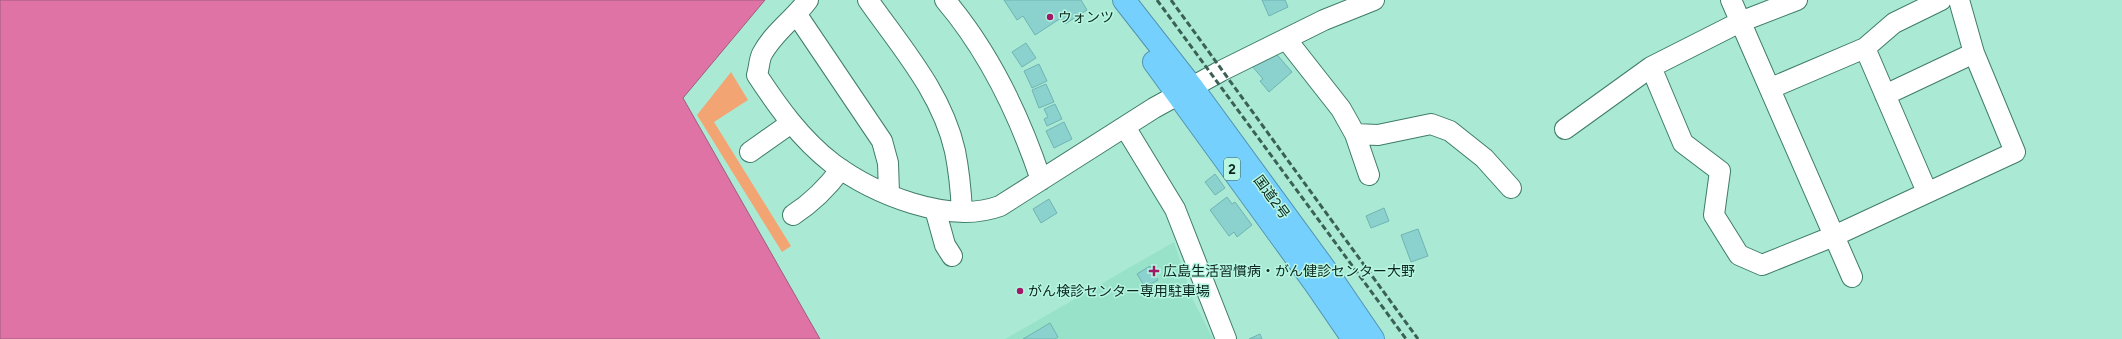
<svg xmlns="http://www.w3.org/2000/svg" width="2122" height="339" font-family="Figtree,'Noto Sans JP',sans-serif">
  <style>
    .built { fill: #98e2ca }
    .green { fill: #f3a473 }
    .water { fill: #df73a5; stroke: #9f5c7c }
    .building { fill: #8bd1ce; stroke: #6fb4b1 }
    .lines { fill: none; stroke-linecap: round; stroke-linejoin: round }
    .minor-casing { stroke: #3f7c6a; stroke-width: 22 }
    .highway-casing { stroke: #5194af; stroke-width: 24 }
    .minor { stroke: #fff; stroke-width: 20 }
    .highway { stroke: #76d0fd; stroke-width: 22 }
    .rail { stroke: #3b6156; stroke-width: 3; stroke-dasharray: 6 3; stroke-linecap: butt }
    .poi-dot { fill: #a01966; stroke: #b7f7e2; stroke-width: 1.5 }
    .labels { text-anchor: middle; stroke-width: 3; stroke-linejoin: round; paint-order: stroke }
    .shield { fill: #b7f7e2; stroke: #3f6459; stroke-width: 1 }
    .shield-label { font-size: 13px; font-weight: bold; fill: #0b251e }
    .poi-label { font-size: 14px; fill: #0b251e; stroke: #b7f7e2; text-anchor: start }
    .street-label { font-size: 14px; fill: #0b251e; stroke: #b7f7e2 }
  </style>
  <rect width="100%" height="100%" fill="#aaead5"/>
  <path class="built" d="M1174 242 1193 300 1213 339H1005Z"/>
  <path class="green" d="M731 72 748 100 714 122 791 246 782 252 697 115Z"/>
  <path class="water" d="M0 0H765L683 98 820 339H0Z"/>
  <path class="building" d="M1004 0H1081L1087 10 1065 24 1061 18 1035 35 1023 16 1017 20Z
    M1262 0H1285L1288 7 1269 16Z
    M1026 43 1036 58 1022 67 1012 52Z
    M1272 49 1292 72 1269 92 1260 81 1263 79 1252 66Z
    M1039 64 1047 81 1032 88 1024 71Z
    M1046 84 1054 102 1039 108 1032 90Z
    M1055 104 1062 119 1047 126 1044 119 1048 117 1044 109Z
    M1064 122 1072 139 1054 148 1046 131Z
    M1215 174 1225 188 1215 195 1205 182Z
    M1227 197 1232 204 1235 202 1252 225 1237 237 1234 232 1229 236 1210 210Z
    M1049 199 1057 213 1041 223 1033 209Z
    M1384 208 1389 221 1371 228 1366 216Z
    M1418 229 1428 256 1411 262 1401 235Z
    M1150 266 1158 280 1145 287 1137 274Z
    M1050 323 1058 337 1055 339H1023Z
    M1260 334 1262 339H1249Z"/>
  <g class="lines">
    <g class="minor-casing">
      <path id="minor" d="M808 0C794 19 773 33 762 54 759 60 759 69 757 75 778 107 801 139 832 163 874 194 948 225 1000 206L1154 108 1221 71 1324 20 1374 0
        M868 0C901 47 942 93 955 151 959 171 961 191 962 212
        M945 0C990 53 1019 114 1041 180
        M1731 0 1852 277
        M797 15 882 141 888 163 889 193
        M1286 39 1341 109 1355 134 1369 175
        M1865 48 1927 192
        M1651 67 1683 143 1720 171 1714 215 1739 255 1762 265 1834 236 2015 152 1974 53 1959 0
        M1771 88 1865 48 1894 23 1941 0
        M1885 95 1974 53
        M1125 127 1175 209 1226 339
        M1565 129 1651 67 1740 22 1797 0
        M1355 134 1378 135 1431 124 1450 131 1484 158 1511 188
        M750 152 791 123
        M935 209 945 245 952 256
        M793 215C813 202 827 188 841 169"/>
    </g>
    <g class="highway-casing">
      <path id="highway" d="M1124 0 1192 87 1330 276 1373 339
        M1154 62 1316 285 1353 339"/>
    </g>
    <use href="#minor" class="minor"/>
    <use href="#highway" class="highway"/>
    <path class="rail" d="M1157 0 1406 339
      M1171 0 1418 339"/>
  </g>
  <g class="poi-dot">
    <circle cx="1050" cy="17" r="4"/>
    <path d="M1152 265h4v4h4v4h-4v4h-4v-4h-4v-4h4z"/>
    <circle cx="1020" cy="291" r="4"/>
  </g>
  <g class="labels">
    <rect class="shield" x="1224" y="158" width="16" height="22" rx="3"/>
    <g class="shield-label">
      <text x="1232" y="174">2</text>
    </g>
    <g class="poi-label">
      <text x="1058" y="22">ウォンツ</text>
      <text x="1163" y="276">広島生活習慣病・がん健診センター大野</text>
      <text x="1028" y="296">がん検診センター専用駐車場</text>
    </g>
    <g class="street-label">
      <text transform="translate(1272 197) rotate(54)" y="5">国道2号</text>
    </g>
  </g>
</svg>
